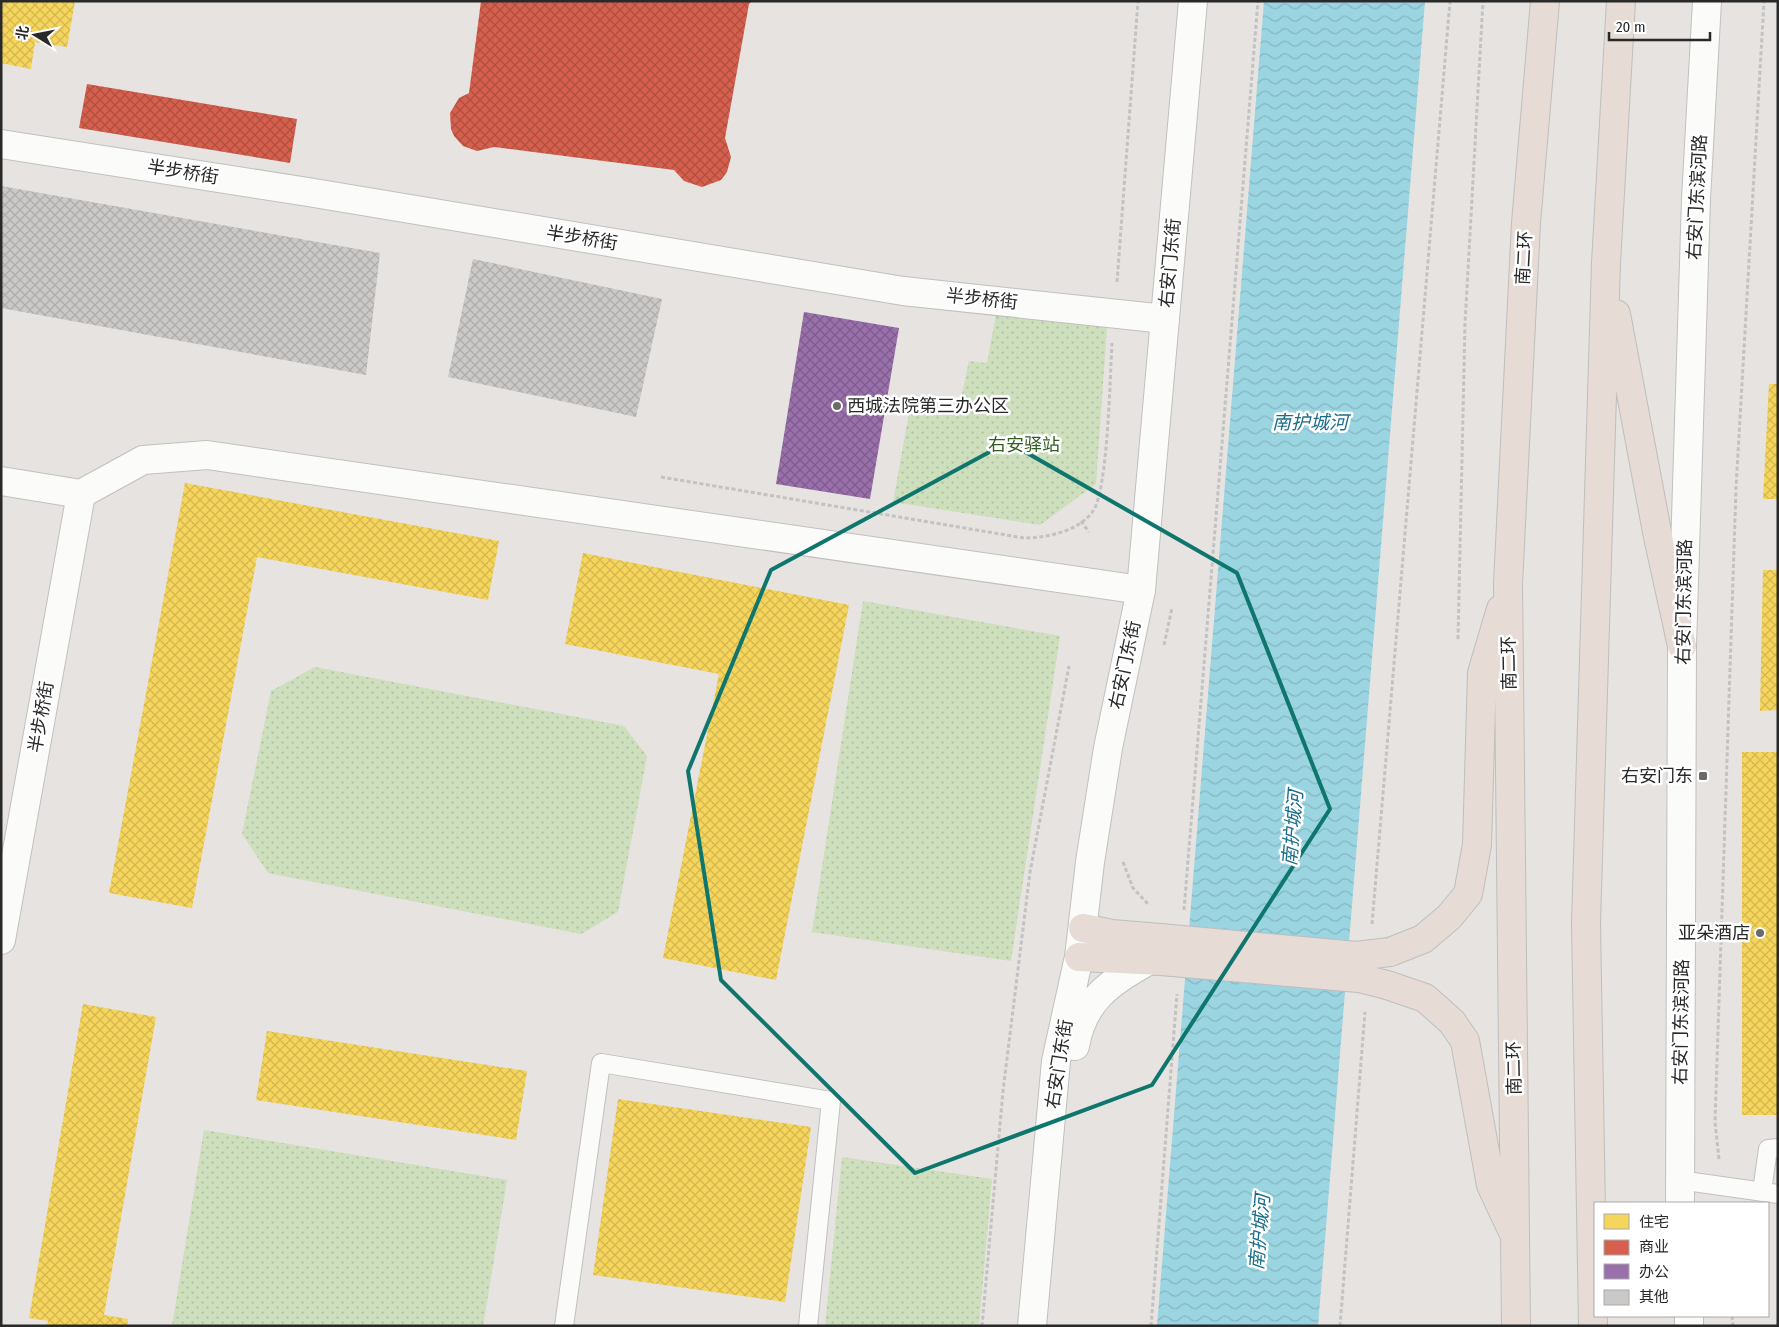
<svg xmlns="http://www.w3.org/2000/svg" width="1779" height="1327" font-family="'Fira Sans Condensed','Noto Sans SC',sans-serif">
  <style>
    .green { fill: url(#green-dots) }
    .water { fill: url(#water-waves) }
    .homes { fill: url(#homes-cross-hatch) }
    .shops { fill: url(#shops-cross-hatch) }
    .offices { fill: url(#offices-cross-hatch) }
    .building { fill: url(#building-cross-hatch) }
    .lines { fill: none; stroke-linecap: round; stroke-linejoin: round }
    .lane-casing { stroke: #c1c0c1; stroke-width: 20 }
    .street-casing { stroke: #c1c0c1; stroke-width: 30 }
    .secondary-casing { stroke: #c1c0c1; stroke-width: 30 }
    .highway-casing { stroke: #bfbebd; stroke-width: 30 }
    .path { stroke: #c3c2c2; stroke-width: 3; stroke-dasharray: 4 2.5; stroke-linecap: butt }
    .lane { stroke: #fbfbfa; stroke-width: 18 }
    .street { stroke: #fbfbfa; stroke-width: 28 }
    .secondary { stroke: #fbfbfa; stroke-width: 28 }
    .highway { stroke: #e6dbd5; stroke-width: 28 }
    .highway-bridge-casing { stroke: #bfbebd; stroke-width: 30; stroke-linecap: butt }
    .highway-bridge { stroke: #e6dbd5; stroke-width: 28 }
    .marked { fill: none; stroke: #0f766e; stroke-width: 4; stroke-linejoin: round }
    .poi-dot { fill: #6b6a69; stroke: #fff; stroke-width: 2 }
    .labels { text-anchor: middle; stroke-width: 5; stroke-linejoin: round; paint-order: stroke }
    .street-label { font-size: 18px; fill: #292929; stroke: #fff }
    .poi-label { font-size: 18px; fill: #292929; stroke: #fff; text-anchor: end }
    .park-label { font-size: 18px; fill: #325f20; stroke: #fff }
    .water-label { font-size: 19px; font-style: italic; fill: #1a6e8c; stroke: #fff }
  </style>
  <defs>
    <pattern id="green-dots" width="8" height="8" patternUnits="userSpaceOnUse" patternTransform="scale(1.25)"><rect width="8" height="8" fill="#cddfbc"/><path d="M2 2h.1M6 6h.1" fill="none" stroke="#b0bfa2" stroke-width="1.8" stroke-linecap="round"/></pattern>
    <pattern id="water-waves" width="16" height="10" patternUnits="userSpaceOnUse" patternTransform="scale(1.25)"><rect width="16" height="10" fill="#9ad5e1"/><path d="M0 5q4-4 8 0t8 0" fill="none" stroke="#85b7c1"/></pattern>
    <pattern id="homes-cross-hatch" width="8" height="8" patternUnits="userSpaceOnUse" patternTransform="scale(1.25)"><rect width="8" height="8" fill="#f6d55c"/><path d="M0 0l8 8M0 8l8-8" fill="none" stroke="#d3b750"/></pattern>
    <pattern id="shops-cross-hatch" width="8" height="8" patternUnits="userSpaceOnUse" patternTransform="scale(1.25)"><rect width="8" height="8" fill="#d6604d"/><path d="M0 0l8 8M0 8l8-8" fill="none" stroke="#ae4f40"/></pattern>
    <pattern id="offices-cross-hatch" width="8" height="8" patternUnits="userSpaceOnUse" patternTransform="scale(1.25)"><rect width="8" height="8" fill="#9970ab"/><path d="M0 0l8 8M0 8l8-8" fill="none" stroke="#7d5c8b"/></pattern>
    <pattern id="building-cross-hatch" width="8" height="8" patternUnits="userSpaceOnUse" patternTransform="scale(1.25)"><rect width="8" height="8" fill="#cbc9c7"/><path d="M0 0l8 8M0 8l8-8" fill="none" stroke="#aeadab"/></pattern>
  </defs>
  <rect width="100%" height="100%" fill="#e6e3e0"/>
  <path class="green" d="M996 315 1107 327 1096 484 1040 525 893 502 911 402 959 408 969 361 987 363Z
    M863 601 1060 636 1011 961 812 932Z
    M315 667 624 726 647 756 618 912 581 934 268 873 242 834 271 691Z
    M204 1130 507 1180 483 1326H172Z
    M842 1157 992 1179 979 1326H825Z"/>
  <path class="water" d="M1264 1H1425L1318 1326H1157Z"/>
  <path class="homes" d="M1 1H75L67 47 35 42 31 69 1 63Z
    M1769 384H1778V499H1763Z
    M185 483 499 541 488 600 257 557 192 908 109 893Z
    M583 553 849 605 776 980 663 958 719 674 565 644Z
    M1763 570H1778V710L1760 711Z
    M1742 752H1778V1115H1742Z
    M83 1004 156 1017 104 1315 128 1319 127 1326H47L48 1321 29 1318Z
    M267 1031 527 1071 516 1140 256 1100Z
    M618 1099 811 1127 785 1302 593 1275Z"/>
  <path class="shops" d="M481 1H752L749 4 725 138 731 157 727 172 721 180 702 187 684 181 674 170 494 147 477 151 463 146 454 136 451 129 450 113 459 98 469 93Z
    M87 84 297 119 290 163 79 128Z"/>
  <path class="offices" d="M804 312 899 328 870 499 776 484Z"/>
  <path class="building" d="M1 186 380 253 366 375 1 308Z
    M473 259 662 299 636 417 448 377Z"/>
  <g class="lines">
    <g class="lane-casing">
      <path id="lane" d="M1679 1180 1778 1194
        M1762 1191 1768 1149 1778 1148
        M564 1326 601 1063 831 1101 808 1326"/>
    </g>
    <g class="street-casing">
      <path id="street" d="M1 144 308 192 903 291 1165 319
        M1 481 81 494 143 460 207 455 1141 590
        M1 940 81 494"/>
    </g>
    <g class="secondary-casing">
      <path id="secondary" d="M1075 1046C1083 1000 1110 982 1148 961
        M1680 1203 1682 646 1696 199 1707 1
        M1689 1316V1326
        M1032 1326 1056 1061 1079 957 1090 862 1108 748 1141 590 1193 1"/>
    </g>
    <g class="highway-casing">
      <path id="highway" d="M1616 314 1658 537 1682 646
        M1083 928 1112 934 1160 938
        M1390 952 1423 939 1449 917 1468 894 1477 845 1482 673 1501 609
        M1079 957 1161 961
        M1387 985 1425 998 1452 1022 1465 1041 1491 1185 1512 1230
        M1516 1326 1508 584 1526 223 1545 1
        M1593 1326 1586 923 1606 263 1621 1"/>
    </g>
    <path class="path" d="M1117 282 1138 1
      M661 477 1024 538C1046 538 1080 531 1093 511 1108 490 1110 375 1112 343
      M1081 521 1089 532
      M1458 639 1465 324 1483 1
      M1164 645 1172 608
      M1123 862 1133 888 1149 905
      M1184 910 1258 1
      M1372 924 1450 1
      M1719 1159 1715 1122 1736 488 1764 1
      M1732 1316 1733 1326
      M982 1326 1003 1091 1030 872 1069 666
      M1151 1326 1177 994
      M1340 1326 1365 1012"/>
    <use href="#lane" class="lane"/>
    <use href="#street" class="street"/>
    <use href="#secondary" class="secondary"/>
    <use href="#highway" class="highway"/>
    <g class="highway-bridge-casing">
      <path id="highway-bridge" d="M1160 938 1356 956 1390 952
        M1161 961 1359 978 1387 985"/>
    </g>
    <use href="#highway-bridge" class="highway-bridge"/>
  </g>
  <path class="marked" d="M1008 442 1237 573 1330 809 1152 1085 915 1173 721 980 688 771 771 570Z"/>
  <g class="poi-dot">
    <circle cx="837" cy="406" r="5"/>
    <rect x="1698" y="771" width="10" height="10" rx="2.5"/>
    <circle cx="1760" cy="933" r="5"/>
  </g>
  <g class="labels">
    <g class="street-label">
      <text transform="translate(183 172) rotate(9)" y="6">半步桥街</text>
      <text transform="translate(1697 197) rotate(-87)" y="6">右安门东滨河路</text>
      <text transform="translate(582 238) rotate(9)" y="6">半步桥街</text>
      <text transform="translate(1524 258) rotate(-87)" y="6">南二环</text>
      <text transform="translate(1170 263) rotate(-85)" y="6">右安门东街</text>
      <text transform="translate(982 299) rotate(6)" y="6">半步桥街</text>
      <text transform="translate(1684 602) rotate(-89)" y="6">右安门东滨河路</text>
      <text transform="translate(1509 663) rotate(-91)" y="6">南二环</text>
      <text transform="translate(1125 665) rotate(-78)" y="6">右安门东街</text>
      <text transform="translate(41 717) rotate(-80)" y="6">半步桥街</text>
      <text transform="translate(1681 1022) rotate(-89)" y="6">右安门东滨河路</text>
      <text transform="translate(1059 1064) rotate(-81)" y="6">右安门东街</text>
      <text transform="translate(1514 1068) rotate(-91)" y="6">南二环</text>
    </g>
    <g class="poi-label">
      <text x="847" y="412" text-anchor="start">西城法院第三办公区</text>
      <text x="1693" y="782">右安门东</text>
      <text x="1750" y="939">亚朵酒店</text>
    </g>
    <g class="park-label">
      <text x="1024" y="451">右安驿站</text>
    </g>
    <g class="water-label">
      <text x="1310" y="429">南护城河</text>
      <text transform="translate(1292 828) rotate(-85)" y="7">南护城河</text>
      <text transform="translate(1259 1232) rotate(-85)" y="7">南护城河</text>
    </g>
  </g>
  <rect width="1779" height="1327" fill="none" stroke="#292929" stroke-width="5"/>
  <rect x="1594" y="1202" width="175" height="115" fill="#ffffff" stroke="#a9a9a9"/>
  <rect x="1604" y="1214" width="25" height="15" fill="#f6d55c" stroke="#a9a9a9"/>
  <text x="1639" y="1227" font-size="15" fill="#292929">住宅</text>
  <rect x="1604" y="1240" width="25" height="15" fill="#d6604d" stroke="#a9a9a9"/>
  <text x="1639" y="1252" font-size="15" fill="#292929">商业</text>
  <rect x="1604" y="1264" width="25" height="15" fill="#9970ab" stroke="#a9a9a9"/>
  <text x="1639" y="1277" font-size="15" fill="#292929">办公</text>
  <rect x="1604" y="1290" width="25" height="15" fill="#cbc9c7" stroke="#a9a9a9"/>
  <text x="1639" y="1302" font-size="15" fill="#292929">其他</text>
  <g transform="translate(35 35) rotate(280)" stroke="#ffffff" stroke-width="4" paint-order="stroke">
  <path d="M0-4L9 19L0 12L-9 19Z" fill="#292929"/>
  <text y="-8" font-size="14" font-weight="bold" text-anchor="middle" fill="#292929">北</text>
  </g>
  <path d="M1609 32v8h101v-8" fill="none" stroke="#292929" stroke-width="2.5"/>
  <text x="1616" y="32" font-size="15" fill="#292929" stroke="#ffffff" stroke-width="4" paint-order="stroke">20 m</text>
</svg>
